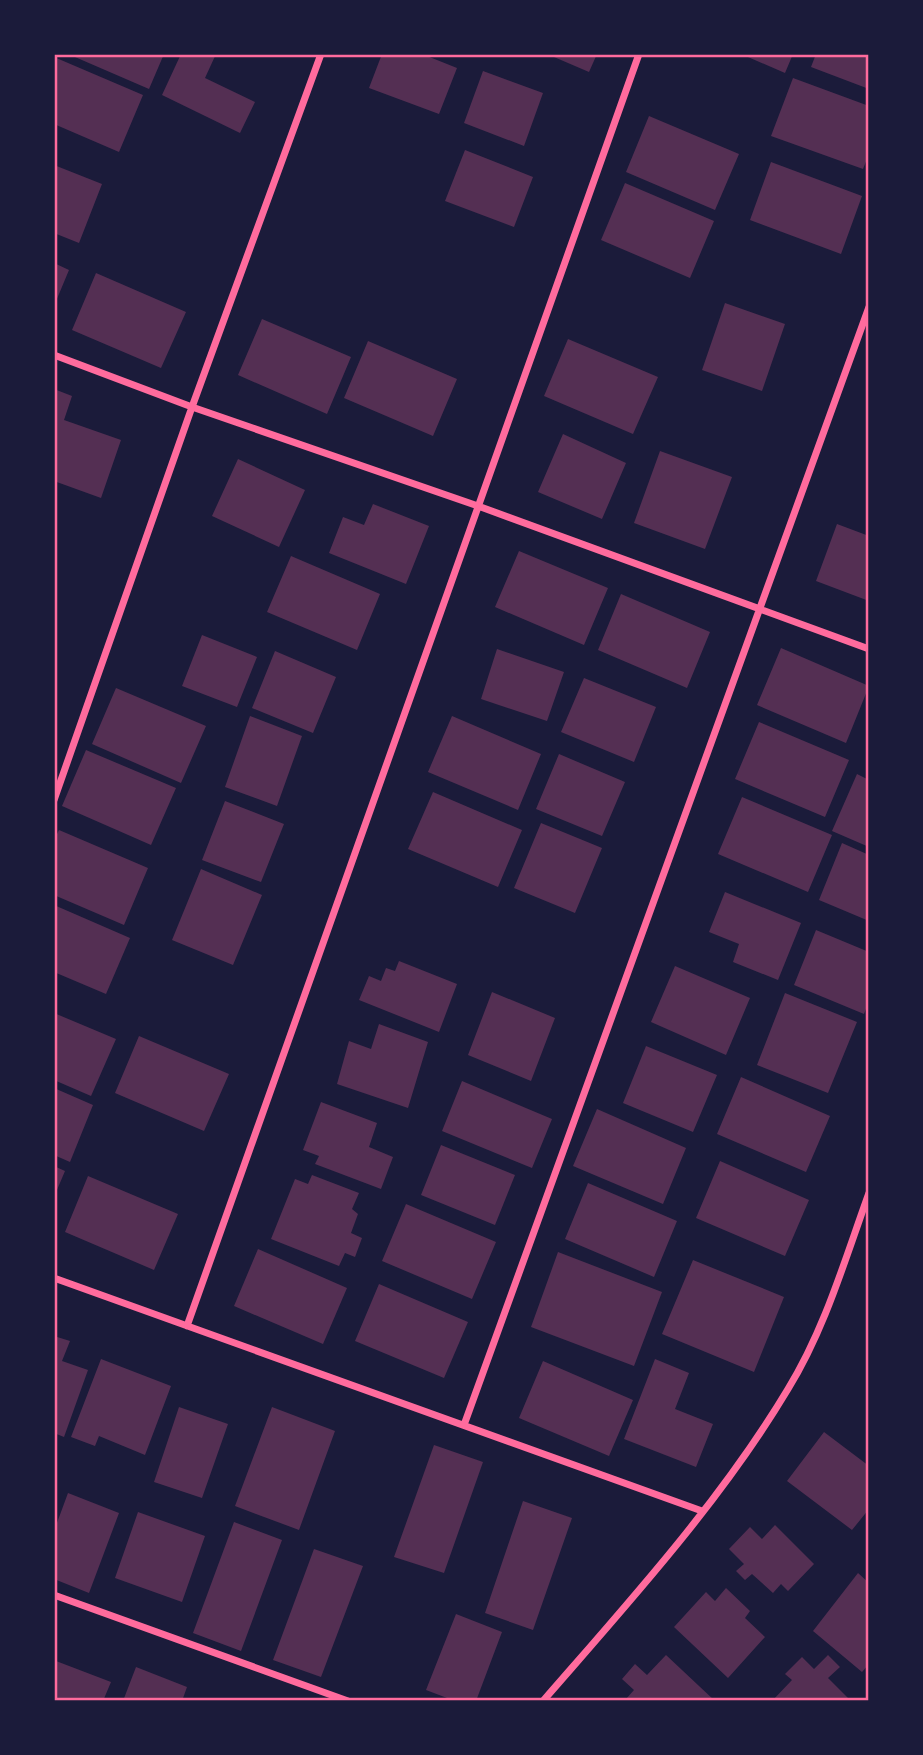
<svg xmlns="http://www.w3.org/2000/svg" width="923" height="1755" font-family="'Titillium Web',sans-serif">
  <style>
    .building { fill: #542f53 }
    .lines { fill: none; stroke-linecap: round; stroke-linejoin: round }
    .minor { stroke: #ff6b9d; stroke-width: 7 }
    .neatline { fill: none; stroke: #ff6b9d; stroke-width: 2.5 }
  </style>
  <rect width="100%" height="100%" fill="#1b1b3a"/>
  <path class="building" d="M68 54H164L149 89Z
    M181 54H216L205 78 255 102 240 133 162 95Z
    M382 54H422L457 68 439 114 369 88Z
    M547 54H597L589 72Z
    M741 54H793L785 73Z
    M816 54H869V89L811 67Z
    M54 57 143 95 119 152 54 124Z
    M483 71 543 93 524 146 464 123Z
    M793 78 869 106V154L863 169 771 136Z
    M649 116 739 154 715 210 626 172Z
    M465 150 533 177 514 227 445 201Z
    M771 162 862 196 841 254 750 220Z
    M54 165 102 184 79 243 54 233Z
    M625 183 714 221 690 278 601 240Z
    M54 263 69 270 54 306Z
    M96 273 186 312 161 368 72 330Z
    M725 303 785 324 762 391 702 370Z
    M262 319 351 357 327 414 238 375Z
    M568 339 658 377 633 434 544 396Z
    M368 341 457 379 433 436 344 398Z
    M54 389 72 396 64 420 121 440 101 498 54 481Z
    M563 434 626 463 602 519 538 492Z
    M660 451 732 477 705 549 634 523Z
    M238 459 305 490 279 547 212 516Z
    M373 504 429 526 406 584 329 553 343 517 364 525Z
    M837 524 869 536V601L816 581Z
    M519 551 608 588 584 645 495 607Z
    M291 556 380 594 357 650 267 612Z
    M621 594 710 632 687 688 598 650Z
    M202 635 257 657 237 707 182 686Z
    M781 648 869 686 846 743 757 705Z
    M497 649 564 672 547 721 481 699Z
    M275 651 336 677 313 733 252 708Z
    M584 678 656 707 634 762 561 732Z
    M116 688 206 726 181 783 92 744Z
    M250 716 302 736 277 806 225 787Z
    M452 716 541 754 518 810 428 772Z
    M759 722 849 760 825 817 735 779Z
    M86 750 176 788 151 845 62 806Z
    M559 754 625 782 602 836 536 809Z
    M857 774 869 780V847L832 831Z
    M433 792 522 830 498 887 408 849Z
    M742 797 832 835 808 892 718 854Z
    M225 801 284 824 261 882 202 860Z
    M541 823 602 848 575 913 514 888Z
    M59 830 148 868 124 925 54 895V840Z
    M842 843 869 855V921L819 900Z
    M201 869 262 895 233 965 172 940Z
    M725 892 801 923 778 980 733 962 739 944 709 932Z
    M54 905 130 938 106 994 54 972Z
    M816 930 869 952V1001L864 1014 794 985Z
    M399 961 457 984 439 1032 359 1000 369 976 381 981 386 968 395 971Z
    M675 966 750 998 726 1055 651 1022Z
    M492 992 555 1018 531 1081 468 1055Z
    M785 993 857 1022 828 1093 757 1065Z
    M54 1013 116 1039 91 1096 54 1080Z
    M379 1024 428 1042 408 1108 337 1084 349 1041 371 1049Z
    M139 1036 229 1074 204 1131 115 1093Z
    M646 1046 717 1075 693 1132 623 1103Z
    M741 1077 830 1116 806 1172 717 1134Z
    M462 1081 552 1119 532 1168 442 1131Z
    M54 1088 93 1105 70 1162 54 1155Z
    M321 1102 377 1123 369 1147 393 1157 381 1189 315 1164 319 1156 303 1150Z
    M597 1109 686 1148 663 1204 573 1166Z
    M441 1145 515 1175 495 1225 421 1195Z
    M720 1161 809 1200 785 1256 696 1218Z
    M54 1166 65 1171 54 1197Z
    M312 1175 359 1193 352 1209 358 1214 351 1233 362 1238 355 1257 345 1253 339 1266 271 1239 295 1179 308 1184Z
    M88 1176 178 1214 154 1270 65 1232Z
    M588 1183 677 1221 654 1277 565 1239Z
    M406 1204 496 1242 472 1299 382 1261Z
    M258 1249 347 1288 323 1344 234 1306Z
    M558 1252 662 1292 634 1366 531 1327Z
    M693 1260 784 1297 754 1372 662 1334Z
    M379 1284 468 1322 444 1378 355 1341Z
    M54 1336 70 1341 62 1361 88 1370 64 1437 54 1433Z
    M101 1359 171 1386 145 1455 99 1436 95 1446 71 1437Z
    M655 1359 689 1373 675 1409 713 1424 696 1467 624 1439Z
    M543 1361 633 1400 609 1456 519 1418Z
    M179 1407 228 1424 202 1498 154 1482Z
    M272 1407 335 1431 299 1530 235 1506Z
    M824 1432 869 1466V1509L852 1530 787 1481Z
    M434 1445 483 1462 444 1573 394 1557Z
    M68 1493 119 1513 89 1593 54 1579V1531Z
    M523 1501 572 1518 533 1630 485 1613Z
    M138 1512 205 1536 182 1602 115 1578Z
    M234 1522 282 1540 241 1651 193 1633Z
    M775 1525 814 1564 788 1591 781 1584 773 1593 752 1574 745 1580 736 1571 744 1564 729 1549 750 1527 762 1539Z
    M314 1549 363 1566 321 1677 273 1660Z
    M858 1573 869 1583V1664L862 1672 813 1631Z
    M726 1588 750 1611 745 1618 765 1637 728 1678 674 1627 706 1592 715 1601Z
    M456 1614 502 1632 476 1701H455L426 1690Z
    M666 1655 715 1701H628L626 1699 634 1690 622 1679 635 1664 647 1675Z
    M828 1655 840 1667 828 1678 851 1701H772L792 1680 785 1674 802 1657 814 1669Z
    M56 1661 111 1682 103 1701H54Z
    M136 1667 187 1687 182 1701H123Z"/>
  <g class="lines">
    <path class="minor" d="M54 355 192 407 478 506 869 649
      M54 800 192 407 321 54
      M54 1278 702 1511
      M187 1326 639 54
      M464 1425 869 307
      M54 1595 348 1701
      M543 1701C629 1602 721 1501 788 1389 825 1329 845 1259 869 1193"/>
  </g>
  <rect width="923" height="1755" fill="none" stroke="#1b1b3a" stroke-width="112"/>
  <rect x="56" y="56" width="811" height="1643" class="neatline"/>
</svg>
